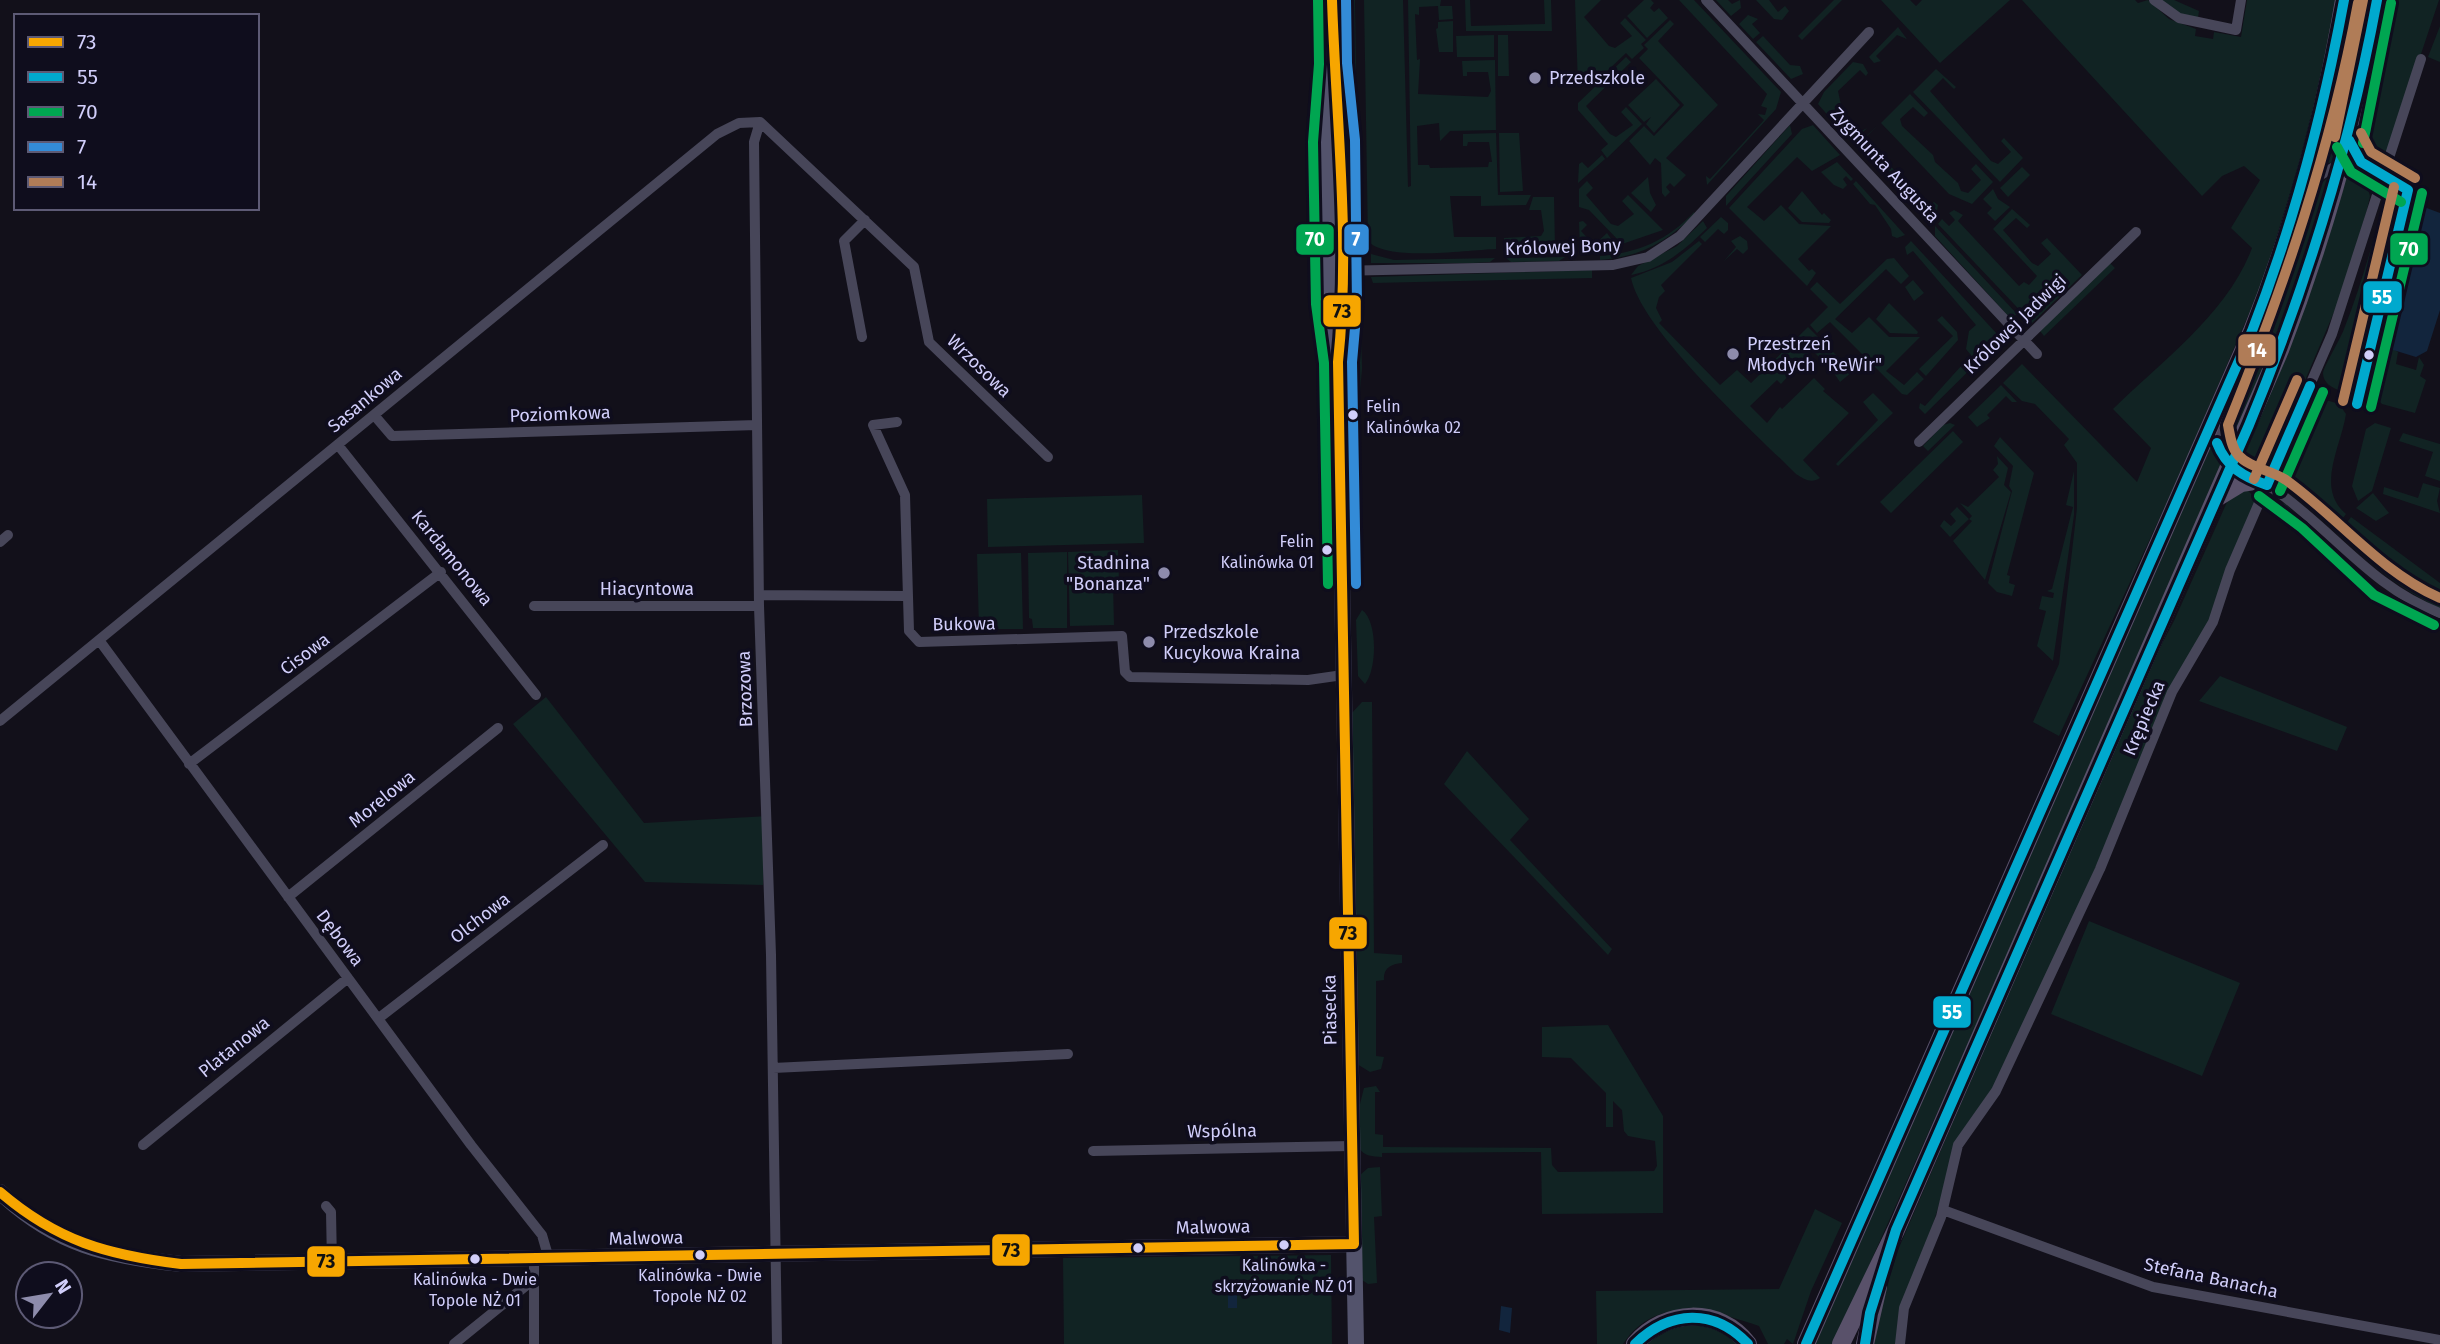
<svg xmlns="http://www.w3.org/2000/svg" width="2440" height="1344" font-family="'Fira Sans',sans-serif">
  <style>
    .green { fill: #112323 }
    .water { fill: #12253d }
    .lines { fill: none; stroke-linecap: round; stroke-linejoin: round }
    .street { stroke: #474659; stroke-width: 10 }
    .secondary { stroke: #53536c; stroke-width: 16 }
    .primary { stroke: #59516a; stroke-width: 18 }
    .bus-1-casing { stroke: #0f0d1d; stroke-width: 16 }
    .bus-2-casing { stroke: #0f0d1d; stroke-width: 16 }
    .bus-3-casing { stroke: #0f0d1d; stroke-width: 16 }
    .bus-4-casing { stroke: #0f0d1d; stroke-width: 16 }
    .bus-5-casing { stroke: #0f0d1d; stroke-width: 16 }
    .bus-1 { stroke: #f7a600; stroke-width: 10 }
    .bus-2 { stroke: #00a9ce; stroke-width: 10 }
    .bus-3 { stroke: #00a651; stroke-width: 10 }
    .bus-4 { stroke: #338bd7; stroke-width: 10 }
    .bus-5 { stroke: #b07c57; stroke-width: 10 }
    .poi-dot { fill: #8e8cac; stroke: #0f0d1d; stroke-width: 2.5 }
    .bus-dot { fill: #d1cefa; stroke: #0f0d1d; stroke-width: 2.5 }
    .labels { text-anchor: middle; stroke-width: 7; stroke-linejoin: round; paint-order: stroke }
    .bus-label { font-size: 16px; fill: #d1cefa; stroke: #0f0d1d }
    .poi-label { font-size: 18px; fill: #d1cefa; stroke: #0f0d1d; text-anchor: start }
    .street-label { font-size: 18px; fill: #d1cefa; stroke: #0f0d1d }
    .line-badge { stroke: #0f0d1d; stroke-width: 2.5 }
    .badge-label { font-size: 19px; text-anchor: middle; font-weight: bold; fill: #fff }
    .pale-badge-label { font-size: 19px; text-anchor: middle; font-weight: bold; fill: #111 }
  </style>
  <rect width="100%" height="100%" fill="#12101a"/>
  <path class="green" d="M1317 0H1325L1323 267H1319Z
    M1338 0H1355V3L1359 263 1348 253Z
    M1364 0H1403L1408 187 1411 186 1408 0H1441L1440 6H1452L1453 19 1439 20 1438 6 1419 7V15L1415 14 1417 60 1420 59 1418 94 1488 97 1491 91 1488 72H1467V76H1463L1462 61 1495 60 1496 130 1450 131 1440 141 1439 123 1417 126 1418 165H1429L1430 168 1488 167 1489 162H1492L1489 142H1468L1467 146H1463V134L1496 133 1498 195H1531L1526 205 1481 206V196H1450L1454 237H1496V249C1468 250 1386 262 1368 241Z
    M1465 0H1470L1471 26 1545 24 1544 0H1551L1552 31H1466Z
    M1575 0H1601L1584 17 1609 46 1615 48 1632 36 1620 23 1625 18 1646 40 1641 44 1644 48 1632 59 1626 53 1602 76 1595 69 1578 85Z
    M1644 0H1651L1654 3 1650 8 1654 12 1659 8 1668 18 1647 38 1627 16Z
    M1679 0H1694L1781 92 1776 109 1707 185 1706 176 1710 179 1764 120 1758 114 1765 115 1767 108 1761 106 1767 94Z
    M1716 0H1728L1732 4 1740 0 1741 8 1731 16Z
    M1756 0H1769L1778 12 1785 6 1789 11 1782 20 1774 19Z
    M1834 0H1842L1802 40 1798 36Z
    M1881 0H1910L1916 6 1922 0H2010L1940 63Z
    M2022 0H2135L2138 3 2148 0 2169 19 2196 29 2195 36 2213 39 2214 32 2241 37 2247 0H2337L2322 79 2307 138 2263 281 2179 476 2059 736 2033 722 2059 664 2077 508V463L2064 445 2069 439 2035 404 2022 401 2003 383 2022 364 2137 482 2151 448 2113 409C2161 362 2228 313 2252 248L2231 228 2260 180 2244 166 2222 176 2202 196Z
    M2161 0H2174L2199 11 2198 18 2178 13Z
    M2350 0H2372L2337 162 2328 163 2311 178Z
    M2385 0H2439L2384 165 2377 168 2359 150 2356 140Z
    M1748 15 1758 19 1752 24 1760 33 1753 39 1739 24Z
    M1670 20 1674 24 1658 41 1718 105 1666 158 1686 175 1674 187 1670 183 1666 187 1670 192 1665 197 1662 193 1661 163 1655 158 1650 165 1629 141 1644 126 1654 136 1684 105 1639 58 1648 49 1644 45Z
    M1453 21V52H1439L1436 29 1438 28V22Z
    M2440 26V62L2428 57Z
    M1898 27 1907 39 1897 35 1876 56 1881 61 1874 63 1869 57Z
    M1494 35V57H1457L1456 36Z
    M1498 35H1508L1509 76H1498Z
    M1763 36 1790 65 1800 66 1803 74 1791 79 1756 42Z
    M1626 57 1631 62 1586 106 1610 134 1616 137 1633 125 1621 112 1626 107 1642 124 1607 158 1601 150 1608 144 1578 110V103Z
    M1853 62 1863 64 1868 73 1866 76 1860 70 1838 91 1841 105 1837 109 1858 133 1867 128 1852 143 1818 104 1824 92Z
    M1936 69 1956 87 1954 89 1943 78 1930 91 1991 161 1998 164 2011 152 2001 141 2004 138 2023 158 2000 182 1913 92Z
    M1656 79 1680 105 1654 133 1646 124 1651 117 1644 122 1628 105Z
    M1910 94 1928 113 1924 117 1913 107 1900 119 1902 126 1933 155 1935 162 1958 183 1961 191 1968 193 1981 180 1971 169 1976 164 1993 182 1972 204 1949 194 1881 123Z
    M1790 125 1792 134 1726 206V196Z
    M1813 125 1840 155 1812 171 1797 157 1747 207 1764 221 1781 205 1799 224 1831 226 1798 259 1809 271 1812 269 1816 273 1807 286 1729 208 1802 129Z
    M1878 125 1864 139 1929 206 1934 202 1938 205 1937 211 1932 217 1861 141Z
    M1499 133H1519L1523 191 1500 192Z
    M1602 155 1605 159 1578 183 1579 164 1582 162 1588 168Z
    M1837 162 1853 179 1851 181 1846 176 1843 179 1847 185 1843 189 1834 185 1821 172Z
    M2022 167 2030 175 2008 197 2000 188Z
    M2347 172 2365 180 2370 196 2367 210 2337 305 2270 463C2262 473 2254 474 2243 469L2240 463 2275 380Z
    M2331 174 2316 238 2228 460 2223 435 2263 336 2312 193Z
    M1648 177 1650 193 1656 205 1651 212 1631 193Z
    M1587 181 1593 188 1586 195 1611 224 1618 226 1634 214 1622 201 1628 195 1663 230 1622 244 1589 210 1579 207V189Z
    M1856 181 1905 235 1897 238 1892 236 1891 229 1875 205 1870 204 1853 184Z
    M2395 188 2399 197 2360 358 2353 384 2341 391C2332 388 2323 383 2323 373 2324 366 2341 338 2344 329 2361 286 2373 242 2385 198Z
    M1993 189 1998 199 2010 207 1995 221 1987 213 1992 208 1983 199Z
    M1802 191 1822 215 1824 213 1831 220 1829 223 1802 222 1788 208Z
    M1533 197H1554L1555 248 1504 249V238L1541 236 1544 231 1541 210H1529Z
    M2012 209 2030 225 2027 228 2016 218 2003 230 2032 263 2038 266 2051 254 2041 243 2047 238 2082 275 2032 323 1938 224 1942 219 1949 226 1955 220 1949 213 1954 210 1963 215 1958 221 2019 286 2024 282 2029 285 2037 276 1993 229Z
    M1694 212 1695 214C1667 242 1640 257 1600 260V256C1638 253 1668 240 1694 212Z
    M1721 217 1728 223V230L1724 234 1718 229 1705 242 1700 237Z
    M1583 221 1587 225 1581 231 1594 245 1607 233 1616 246 1580 248 1579 222Z
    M1703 221 1707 228C1685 250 1662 269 1631 275L1638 266 1677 246Z
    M1935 226 2017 314 2011 319 1935 236Z
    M1740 236 1747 241 1748 249 1743 254 1737 249 1724 261 1736 247 1731 241Z
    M1699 241 1702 244 1661 285 1665 291 1659 297 1656 308 1662 320 1659 323 1720 385 1737 370 1751 383 1808 327 1837 356 1827 365 1812 350 1781 384 1777 380 1750 406 1767 423 1780 407 1782 409 1814 378 1825 389 1823 391 1849 413 1803 460 1820 478C1811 484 1804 479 1796 474 1754 432 1642 331 1631 278L1672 262Z
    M1911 241 1998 335 1999 341 1925 414 1919 408 1920 403 1925 406 1971 355 1966 349 1969 331 1976 325 1913 251 1907 255 1905 247Z
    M1371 254 1394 260 1495 258 1490 262 1474 263H1371Z
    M1565 257 1559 261 1511 262 1506 258Z
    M1894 258 1909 276 1901 284 1886 269 1835 319 1852 333 1869 317 1889 337H1920L1886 371 1904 385 1917 372 1924 379 1907 395 1902 394 1830 322 1817 333 1810 325 1828 307 1810 289 1817 282 1840 304 1887 259Z
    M2110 263 2115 268 2044 336 2040 331Z
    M1592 270V278L1373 283 1371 277Z
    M1359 278 1362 368 1359 405 1347 385 1349 286Z
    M1913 280 1924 293 1914 301 1905 287Z
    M1889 303 1918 332 1917 334 1890 333 1876 319Z
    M1942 316 1957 332 1958 340 1926 376 1919 369 1953 336 1937 320Z
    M2378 332 2381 341 2398 352 2396 364 2416 370 2419 357 2424 365 2420 376 2426 380 2415 413 2382 404 2368 389 2366 378 2372 361 2376 362 2378 354 2374 353Z
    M1840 359 1852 372 1840 382 1831 369Z
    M2001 385 2017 402H2012L2006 396 1987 415 1990 418 1977 427 1968 417Z
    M1873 393 1893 413 1838 466 1836 464 1878 420 1863 402Z
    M2323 399 2339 404 2346 414C2341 447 2315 488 2346 514L2338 525 2291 485 2286 490 2280 476 2311 405Z
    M1950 423 1955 425 1928 451 1923 446 1943 425Z
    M2375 423 2391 428 2372 491 2358 501 2352 486 2366 429Z
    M1953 431 1963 442 1891 513 1880 502Z
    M2403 433 2440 444V481L2425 476 2433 452 2399 441Z
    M2000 437 2034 473 2007 575 2010 576 2009 583 2015 585 2012 596 1997 592 1988 583 2012 491 2009 486 2013 466 1994 446Z
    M1354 438H1358V474L1350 478Z
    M2213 440 2225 468 1834 1344H1813Z
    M1997 456 2008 468 2004 485 2011 492 1985 580 1953 541 1972 521 1969 519 1950 537 1940 526 1944 520 1951 526 1956 521 1950 514 1957 507 1969 519 1972 516 1960 503 1968 507 1999 477 1993 470 1998 464Z
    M2074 471V515L2053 661 2037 646 2046 611 2039 609 2042 596 2053 598 2054 593 2047 591 2052 589 2073 507 2066 505Z
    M2423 483 2440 488 2437 501 2440 513 2383 494 2384 487 2418 498Z
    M2247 489 2256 500 2211 616 1990 1099 1959 1138 1897 1344H1870L1898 1250 2142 681 2174 621 2227 502 2230 497Z
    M2295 491C2344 529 2381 580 2440 602V608C2379 580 2343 534 2291 494Z
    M2373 493 2389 513 2376 521 2356 508Z
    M1142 495 1144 543 988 547 987 499Z
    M2284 503 2367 578 2371 587 2281 507Z
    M2351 517 2440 583V599C2401 583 2373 557 2343 528Z
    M1118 550 1119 584H1113L1114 625 1070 626 1068 552Z
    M1067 552V628H1033L1032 619 1029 618 1028 553Z
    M1021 553 1023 629H979L977 554Z
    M1362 610C1378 621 1377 670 1365 684L1358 676 1356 620Z
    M2220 676 2347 727 2337 751 2199 701Z
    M546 697 644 823 767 816 763 885 645 882 513 724Z
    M1362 702H1372L1374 953 1402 955V963C1391 964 1383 968 1384 980L1376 981V1056L1384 1057 1381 1069 1370 1072 1357 1064 1351 714Z
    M1467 751 1529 819 1510 840 1612 949 1608 955 1444 784Z
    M2089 921 2240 983 2202 1076 2051 1014Z
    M1608 1025 1663 1116V1213L1542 1214 1541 1152 1382 1153V1157C1372 1156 1365 1157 1359 1148L1356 1104H1360L1364 1088 1376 1086 1380 1092H1375V1134L1383 1135V1147L1551 1148 1552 1165 1558 1172 1654 1171 1657 1166 1655 1141 1628 1136 1624 1131 1622 1110 1613 1101V1127H1606V1093L1571 1058 1542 1057V1027Z
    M1380 1167 1382 1216 1374 1217 1377 1283 1368 1284 1362 1280 1360 1175 1368 1168Z
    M1815 1209 1842 1223 1811 1291 1793 1344 1787 1339 1784 1344H1768L1759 1326C1712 1310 1656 1294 1623 1344H1597L1596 1291 1779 1289Z
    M1331 1255 1332 1344H1064L1063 1258Z
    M1703 1324 1722 1332 1739 1344H1645L1678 1325Z"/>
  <path class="water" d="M2416 204 2440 213V310L2427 351 2416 357 2390 349 2379 336 2410 207Z
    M1228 1281H1237V1308H1228Z
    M1501 1306 1512 1308 1510 1333 1499 1330Z"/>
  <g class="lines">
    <path class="street" d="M1706 0 2037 354
      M2154 0 2179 18 2236 30 2241 0
      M760 122 754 142 759 606 771 955 777 1344
      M760 122 914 267 929 342 1048 457
      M2349 140 2357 156 2375 172
      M2301 187 2334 167 2383 177
      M1335 271 1613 265 1648 257 1680 236 1869 32
      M862 337 844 241 865 220
      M374 415 392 436 757 425
      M897 422 873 425 905 495 909 631 919 642 1122 636 1125 672 1130 677 1308 680 1343 675
      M2214 423C2216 437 2217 453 2227 464 2239 479 2263 480 2278 492 2334 532 2374 589 2440 613
      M1919 442 2136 232
      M338 445 536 695
      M0 542 8 535
      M759 595 906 596
      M534 606H759
      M99 640 471 1145 542 1235 549 1259
      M0 721 717 134 739 123 760 122
      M189 764 441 572
      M288 897 498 728
      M379 1018 603 845
      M773 1068 1068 1054
      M143 1145 348 978
      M1093 1151 1352 1146
      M326 1206 331 1212 332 1263
      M1943 1210 2153 1287 2440 1340
      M454 1344 533 1280
      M534 1344V1259
      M1900 1344 1904 1308 1941 1217 1958 1145 1996 1091 2100 869 2172 692 2213 622 2230 570 2332 334 2421 59"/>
    <path class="secondary" d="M1332 0 1333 64 1327 142 1330 304 1338 362 1356 1344
      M1338 99 1341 140V338
      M0 1192C56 1245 107 1256 181 1264L1354 1244"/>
    <path class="primary" d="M2218 497 2241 483 2254 481
      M1635 1344C1664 1309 1720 1306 1748 1344
      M1806 1344 2252 331C2295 225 2325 113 2344 0
      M1841 1344 1896 1230 2280 350C2324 236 2357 121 2377 0
      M1865 1344 1878 1287"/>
    <g class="bus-1-casing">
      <path id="bus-1" d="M1332 0C1336 121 1351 241 1338 362L1354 1244
        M0 1192C57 1241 107 1255 181 1264L1354 1244"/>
    </g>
    <g class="bus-2-casing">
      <path id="bus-2" d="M2349 140 2361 162 2408 190
        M2357 404 2408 190
        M2217 443C2226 467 2244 477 2267 485
        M2267 485 2310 386
        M1635 1344C1670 1310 1714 1308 1748 1344
        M1806 1344 2252 331C2294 223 2323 114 2344 0
        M1865 1344 1870 1313 1896 1230 2249 425C2306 287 2350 147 2377 0"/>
    </g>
    <g class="bus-3-casing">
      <path id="bus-3" d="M1318 0 1319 64 1313 142 1316 304 1324 363 1328 584
        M2363 143 2391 3
        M2337 147 2351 172 2401 202
        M2371 407 2422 193
        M2280 491 2323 392
        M2259 496 2302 528 2374 595 2434 625"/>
    </g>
    <g class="bus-4-casing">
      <path id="bus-4" d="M1346 0 1347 63 1355 140 1357 305 1352 362 1356 584"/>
    </g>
    <g class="bus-5-casing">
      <path id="bus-5" d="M2358 3C2331 149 2284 287 2228 425 2230 435 2231 447 2238 455 2250 468 2271 470 2286 480 2339 518 2379 571 2440 598
        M2361 133 2371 152 2415 178
        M2335 137 2363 0
        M2343 401 2394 187
        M2254 479 2297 380"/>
    </g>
    <use href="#bus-1" class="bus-1"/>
    <use href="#bus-2" class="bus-2"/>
    <use href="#bus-3" class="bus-3"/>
    <use href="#bus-4" class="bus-4"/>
    <use href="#bus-5" class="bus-5"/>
  </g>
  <g class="poi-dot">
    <circle cx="1535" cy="78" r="7"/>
    <circle cx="1733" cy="354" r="7"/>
    <circle cx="1164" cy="573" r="7"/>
    <circle cx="1149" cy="642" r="7"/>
  </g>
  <g class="bus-dot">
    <circle cx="2369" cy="355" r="6"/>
    <circle cx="1353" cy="415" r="6"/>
    <circle cx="1327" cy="550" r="6"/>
    <circle cx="1284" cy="1245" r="6"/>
    <circle cx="1138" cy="1248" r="6"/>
    <circle cx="700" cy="1255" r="6"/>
    <circle cx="475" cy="1259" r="6"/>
  </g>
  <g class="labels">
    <g class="bus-label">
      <text x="1366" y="412" text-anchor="start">Felin<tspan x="1366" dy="21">Kalinówka 02</tspan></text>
      <text x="1314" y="547" text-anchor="end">Felin<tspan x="1314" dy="21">Kalinówka 01</tspan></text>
      <text x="1284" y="1271">Kalinówka -<tspan x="1284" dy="21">skrzyżowanie NŻ 01</tspan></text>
      <text x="700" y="1281">Kalinówka - Dwie<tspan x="700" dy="21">Topole NŻ 02</tspan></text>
      <text x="475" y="1285">Kalinówka - Dwie<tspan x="475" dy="21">Topole NŻ 01</tspan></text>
    </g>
    <g class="poi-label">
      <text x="1549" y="84">Przedszkole</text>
      <text x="1747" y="350">Przestrzeń<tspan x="1747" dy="21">Młodych "ReWir"</tspan></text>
      <text x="1150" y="569" text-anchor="end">Stadnina<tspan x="1150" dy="21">"Bonanza"</tspan></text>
      <text x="1163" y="638">Przedszkole<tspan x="1163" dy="21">Kucykowa Kraina</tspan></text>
    </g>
    <g class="street-label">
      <text transform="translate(1885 165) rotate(47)" y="6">Zygmunta Augusta</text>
      <text transform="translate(1563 247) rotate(-2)" y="6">Królowej Bony</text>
      <text transform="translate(2015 324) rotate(-44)" y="6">Królowej Jadwigi</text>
      <text transform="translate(979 366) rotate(44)" y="6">Wrzosowa</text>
      <text transform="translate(365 400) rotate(-40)" y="6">Sasankowa</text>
      <text transform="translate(560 414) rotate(-2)" y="6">Poziomkowa</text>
      <text transform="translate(452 558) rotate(51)" y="6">Kardamonowa</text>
      <text x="647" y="595">Hiacyntowa</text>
      <text transform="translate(964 624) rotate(-1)" y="6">Bukowa</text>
      <text transform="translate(305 654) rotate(-37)" y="6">Cisowa</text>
      <text transform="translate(745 689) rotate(-92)" y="6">Brzozowa</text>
      <text transform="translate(2144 718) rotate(-67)" y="6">Krępiecka</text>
      <text transform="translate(382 799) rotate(-39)" y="6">Morelowa</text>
      <text transform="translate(480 918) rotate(-38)" y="6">Olchowa</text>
      <text transform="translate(340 938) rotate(53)" y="6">Dębowa</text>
      <text transform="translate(1330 1010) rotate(-91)" y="6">Piasecka</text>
      <text transform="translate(234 1047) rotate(-39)" y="6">Platanowa</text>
      <text transform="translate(1222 1131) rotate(-1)" y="6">Wspólna</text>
      <text transform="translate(1213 1227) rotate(-1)" y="6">Malwowa</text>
      <text transform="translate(646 1238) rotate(-1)" y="6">Malwowa</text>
      <text transform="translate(2211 1278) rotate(12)" y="6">Stefana Banacha</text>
    </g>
  </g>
  <g class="line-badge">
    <rect x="1343" y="223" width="27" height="33" rx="7" fill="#338bd7"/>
    <rect x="1295" y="223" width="40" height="33" rx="7" fill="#00a651"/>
    <rect x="2389" y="232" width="40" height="34" rx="7" fill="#00a651"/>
    <rect x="2362" y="280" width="41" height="34" rx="7" fill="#00a9ce"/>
    <rect x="1322" y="294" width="40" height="34" rx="7" fill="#f7a600"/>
    <rect x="2237" y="333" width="40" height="34" rx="7" fill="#b07c57"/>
    <rect x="1328" y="916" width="40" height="34" rx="7" fill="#f7a600"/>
    <rect x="1932" y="995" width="40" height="34" rx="7" fill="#00a9ce"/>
    <rect x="991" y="1233" width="40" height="34" rx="7" fill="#f7a600"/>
    <rect x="306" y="1245" width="40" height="33" rx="7" fill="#f7a600"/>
  </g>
  <g class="badge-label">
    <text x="1356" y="246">7</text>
    <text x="1315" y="246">70</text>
    <text x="2409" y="256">70</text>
    <text x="2382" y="304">55</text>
    <text x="2257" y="357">14</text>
    <text x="1952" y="1019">55</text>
  </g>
  <g class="pale-badge-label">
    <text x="1342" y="318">73</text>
    <text x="1348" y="940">73</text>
    <text x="1011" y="1257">73</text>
    <text x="326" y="1268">73</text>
  </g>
  <rect x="14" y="14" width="245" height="196" fill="#0f0d1d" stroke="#5d5a75" stroke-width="2"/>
  <rect x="28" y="37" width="35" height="10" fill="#f7a600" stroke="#5d5a75" stroke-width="2"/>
  <text x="77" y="49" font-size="21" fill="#d1cefa">73</text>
  <rect x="28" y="72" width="35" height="10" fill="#00a9ce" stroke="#5d5a75" stroke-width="2"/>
  <text x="77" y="84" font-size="21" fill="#d1cefa">55</text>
  <rect x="28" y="107" width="35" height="10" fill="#00a651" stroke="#5d5a75" stroke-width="2"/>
  <text x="77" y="119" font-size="21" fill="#d1cefa">70</text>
  <rect x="28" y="142" width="35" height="10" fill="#338bd7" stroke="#5d5a75" stroke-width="2"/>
  <text x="77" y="154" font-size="21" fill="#d1cefa">7</text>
  <rect x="28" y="177" width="35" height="10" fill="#b07c57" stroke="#5d5a75" stroke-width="2"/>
  <text x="77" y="189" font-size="21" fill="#d1cefa">14</text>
  <g transform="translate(49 1295) rotate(59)"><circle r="33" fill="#0f0d1d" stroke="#5d5a75" stroke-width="2"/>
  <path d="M0-5L12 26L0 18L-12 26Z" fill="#8e8cac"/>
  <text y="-10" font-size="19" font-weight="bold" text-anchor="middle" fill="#d1cefa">N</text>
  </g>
</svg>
